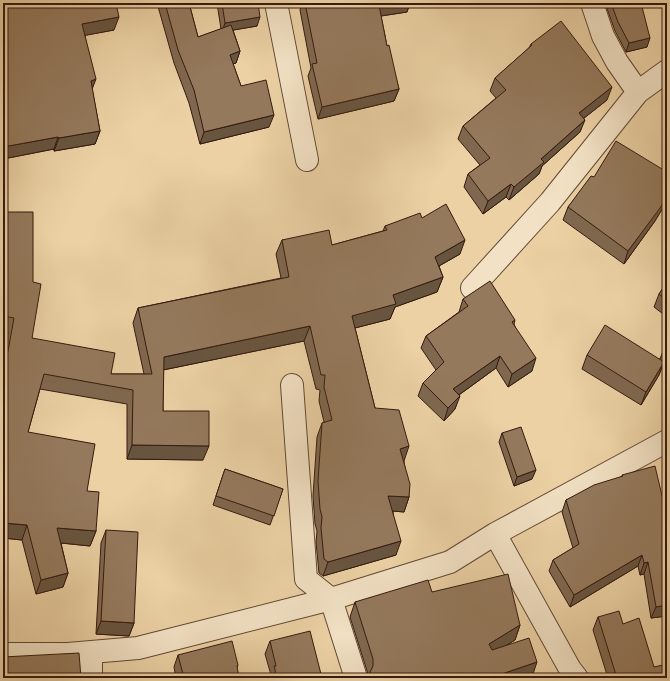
<svg xmlns="http://www.w3.org/2000/svg" width="670" height="681" font-family="'IM FELL Double Pica',serif">
  <style>
    .lines { fill: none; stroke-linecap: round; stroke-linejoin: round }
    .minor-casing { stroke: #634834; stroke-width: 24 }
    .minor { stroke: #f2e1c4; stroke-width: 22 }
    .wall { fill: #7f684f; stroke: #361a0f }
    .shaded-wall { fill: #685540; stroke: #361a0f }
    .building { fill: #94795c; stroke: #361a0f }
  </style>
  <rect width="100%" height="100%" fill="#ebd1a4"/>
  <filter id="stains"><feTurbulence type="fractalNoise" baseFrequency=".005" numOctaves="4"/><feColorMatrix values="0 0 0 0 .2 0 0 0 0 .09 0 0 0 0 .02 0 0 0 .5 -.17"/></filter>
  <radialGradient id="worn" r=".72"><stop offset=".6" stop-color="#630" stop-opacity="0"/><stop offset="1" stop-color="#630" stop-opacity=".3"/></radialGradient>
  <g class="lines">
    <g class="minor-casing">
      <path id="minor" d="M276 3 307 160
        M592 3 603 36 617 62 638 92
        M472 288 550 202 638 92 667 71
        M292 385 306 579 331 599 356 678
        M495 534 570 669 577 678
        M91 652V678
        M3 654H68L138 648 331 599 450 562 495 534 667 441"/>
    </g>
    <use href="#minor" class="minor"/>
  </g>
  <path class="wall" d="M3 3 114 30 85 35 92 89 100 131 95 144 54 151V149L3 159Z
    M157 3H189L198 37 221 29 217 3H258L257 26 233 30 240 51 236 63 233 64 241 86 269 127 200 144 189 103 174 63Z
    M302 3H410L407 12 381 16 387 46 399 89 394 101 318 119 308 76 311 68 300 10Z
    M605 3H641L647 47 626 52 615 31Z
    M531 44 607 100 584 118 580 132 542 166 539 174 509 200 506 197 483 214 464 187 468 174 480 165 458 139 463 126 496 98 490 91 495 78 529 48Z
    M667 172V201L655 221 624 264 563 220 568 207 594 177Z
    M3 212 32 338 111 374H144L133 323 138 308 281 278 276 254 282 240 332 245 383 231 385 226 422 218 460 254 439 266 443 277 437 292 395 307 390 319 355 328 375 408 404 461 409 497 404 512 393 511 396 555 323 576 319 573 316 542 317 531 315 524 313 496 317 437 322 423 324 422 319 401 320 390 316 389 304 341 163 370V411L203 460 127 459V404L40 389 28 432 87 491 96 531 90 546 61 543 68 573 63 587 36 594 22 540 3 538V362L8 332 3 331Z
    M667 282V317L654 307 659 294Z
    M463 299 515 320 514 324 532 371 508 387 496 368 459 395 455 409 444 421 418 396 423 383 436 370 421 348 426 336 459 312Z
    M667 345V370L662 367 659 375 641 405 582 369 587 355 660 359 663 351Z
    M502 433 532 479 514 486 499 442Z
    M225 469 283 489 270 525 213 505Z
    M622 475 663 500 667 499V616L651 618 644 574 640 575 638 566 570 607 549 571 553 560 573 548 562 512 566 500 622 477Z
    M106 530 134 623 129 636 96 634 101 543Z
    M432 592 520 625 515 640 508 644 532 677 528 678H368V674L350 617 355 602Z
    M598 617 623 624 654 667 667 678H608L593 630Z
    M270 641 322 678H270L271 675 265 654Z
    M178 655 238 665 237 668 239 678H176L174 667Z"/>
  <path class="shaded-wall" d="M390 3H410L407 12 374 17 379 5Z
    M119 17 114 30 77 37 82 24Z
    M260 17 257 26 222 32 225 23Z
    M650 38 647 47 626 52 629 43Z
    M240 51 236 63 225 67 230 55Z
    M96 79 91 92V81Z
    M612 87 607 100 574 126 579 113Z
    M399 89 394 101 318 119 322 107Z
    M274 115 269 127 200 144 204 132Z
    M585 120 580 132 542 166 539 174 509 200 514 187 541 159Z
    M100 131 95 144 54 151 59 138Z
    M58 137 54 149 3 159V147Z
    M511 184 506 197 483 214 488 201Z
    M667 196V201L655 221 624 264 628 251Z
    M465 240 460 254 430 271 435 257Z
    M443 277 437 292 395 307 390 319 347 330 352 316 393 295Z
    M310 326 304 341 158 371 164 357Z
    M500 356 496 368 449 402 453 389Z
    M536 358 532 371 508 387 512 374Z
    M664 362 659 375 641 405 646 392Z
    M460 396 455 409 444 421 448 408Z
    M132 445 209 446 203 460 127 459Z
    M409 446 404 461 395 463 400 449Z
    M536 470 532 479 514 486 517 477Z
    M388 496 409 497 404 512 383 510Z
    M3 523 27 525 22 540 3 538Z
    M57 528 96 531 90 546 52 542Z
    M401 541 396 555 323 576 328 562Z
    M642 555 638 566 570 607 574 595Z
    M648 562 644 574 640 575 644 563Z
    M68 573 63 587 36 594 41 580Z
    M667 605V616L651 618 656 607Z
    M101 621 134 623 129 636 96 634Z
    M520 625 515 640 484 659 489 644Z
    M537 662 532 677 528 678H490Z"/>
  <path class="building" d="M3 3H116L119 17 82 24 96 79 91 81 100 131 59 138 58 137 3 147Z
    M165 3H189L198 37 231 25 240 51 230 55 241 86 266 80 274 115 204 132 194 90 178 50Z
    M222 3H258L260 17 225 23Z
    M305 3H390L379 5 387 46 389 45 399 89 322 107 312 64 317 63Z
    M611 3H641L650 38 629 43 618 22Z
    M561 21 612 87 579 113 585 120 541 159 544 162 514 187 511 184 488 201 468 174 490 158 463 126 506 90 495 78 532 45 531 44Z
    M616 141 667 172V196L660 208 628 251 568 207 591 176 594 177Z
    M446 204 465 240 435 257 443 277 393 295 396 304 352 316 375 408 399 410 409 446 400 449 410 484 409 497 388 496 401 541 328 562 324 559 321 528 322 517 320 509 318 481 322 423 332 420 324 387 325 375H321L310 326 164 357 163 411H209V446L132 445 133 390 44 374 28 432 95 444 87 491 99 492 96 531 57 528 68 573 41 580 27 525 3 523V373H4L14 318 3 316V212H33V282L41 284 32 338 115 353 111 374H152L138 308 289 277 282 240 329 230 332 245 387 230 385 226 420 213 422 218Z
    M490 281 515 320 512 322 536 358 512 374 500 356 453 389 460 396 448 408 423 383 444 362 426 336 468 306 463 299Z
    M667 282V300L659 294Z
    M605 325 664 362 646 392 587 355Z
    M667 345V354L663 351Z
    M521 427 536 470 517 477 502 433Z
    M655 466 663 500 667 499V605L656 607 648 562 644 563 642 555 574 595 553 560 579 544 566 500 594 485 623 476 622 475Z
    M225 469 283 489 274 516 216 496Z
    M106 530 138 532 134 623 101 621Z
    M508 574 520 625 489 644 492 650 529 638 537 662 490 678H373L370 672 373 666V659L355 602 428 580 432 592Z
    M619 611 623 624 639 618 654 667 667 664V678H617L598 617Z
    M310 631 322 678H277L274 666H276L270 641Z
    M232 641 238 665 237 666 239 678H184L178 655Z
    M79 653 81 678H3V657Z"/>
  <rect width="670" height="681" fill="none" stroke="#ebd1a4" stroke-width="16"/>
  <rect x="4" y="4" width="662" height="673" fill="none" stroke="#361a0f" stroke-width="2"/>
  <rect x="8" y="8" width="654" height="665" fill="none" stroke="#361a0f"/>
  <rect width="100%" height="100%" filter="url(#stains)"/>
  <rect width="100%" height="100%" fill="url(#worn)"/>
</svg>
